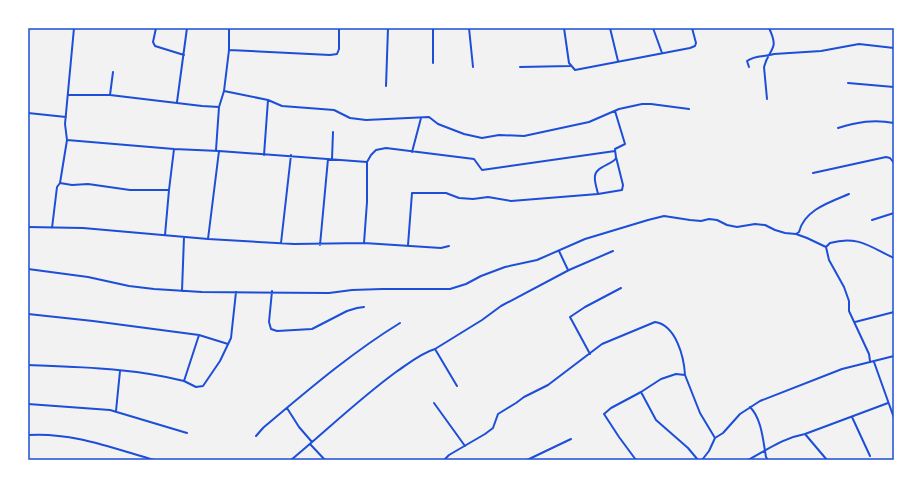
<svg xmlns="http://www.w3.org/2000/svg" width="922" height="488" font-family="Cabin,sans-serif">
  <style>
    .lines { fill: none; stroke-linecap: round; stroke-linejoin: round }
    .minor { stroke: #1d4ed8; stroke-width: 2 }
    .neatline { fill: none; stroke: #1d4ed8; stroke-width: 1.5 }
  </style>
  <rect width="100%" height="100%" fill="#f2f2f2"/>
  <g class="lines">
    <path class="minor" d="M156 28 153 42 155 46 184 55
      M433 28V63
      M469 28 473 67
      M564 28 569 63 575 70 690 48 695 46 696 43 692 28
      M610 28 618 61
      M653 28 662 53
      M229 50 330 55 337 54 339 49V28
      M520 67 570 66
      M749 67 747 61C755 55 765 57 774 54L821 51 859 44 894 48
      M848 83 894 87
      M386 86 388 28
      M224 91 268 100 282 106 334 110 350 118 366 120 429 117 438 124 464 134 482 138 499 135 524 136 589 122 619 109 642 104H651L689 109
      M68 95H110L202 106 219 107
      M110 95 113 72
      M767 99 764 67C769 47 780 51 769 28
      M177 102 187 28
      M28 113 66 117
      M838 128C857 122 874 119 894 123
      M67 140 174 149 219 151 208 239
      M216 150 219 107 224 91 229 50V28
      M219 151 367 162
      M412 152 421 118
      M264 155 268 100
      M332 159 333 132
      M813 173 886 157 890 158 894 163
      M60 183 72 185 88 184 130 190H169
      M598 194C597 189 594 181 595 176 596 166 614 164 616 158 616 155 615 152 615 149L625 144 615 111
      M872 220 894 213
      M28 227 83 228 208 239 294 244 364 243 441 248 449 246
      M52 228 57 187 60 183 67 140 65 124 74 28
      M796 234 799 232C804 210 830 202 849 194
      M165 235 169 190 174 149
      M281 243 291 155
      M364 243 367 202V162L371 155 376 150 386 148 474 159 482 170 615 151
      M320 245 328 159
      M408 245 412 193H446L459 198 473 199 488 197 511 201 598 194 622 190 623 185 616 157
      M559 251 568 270
      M28 269 88 277 129 286 154 289 202 292 329 293 352 290 382 289H450L466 284 481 276 505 267 537 260 585 239 648 220 664 216 690 220 701 221 709 219 717 220 727 225 737 227 755 224 765 225 775 230 785 233 796 234 807 238 826 247
      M182 291 184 237
      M272 291 269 322 271 329 277 331 312 329 347 311 357 308 364 307
      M28 314 93 321 199 335
      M855 322 894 312
      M435 349 457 386
      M590 354 570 317 585 307 621 288
      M870 361 869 354 849 311V301L844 287 829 260 826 247 830 243C858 235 870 247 894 258
      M874 362 894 418
      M28 365C80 367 134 368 184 381L199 335 228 344
      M184 381 196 387 203 386 220 361 231 338 236 292
      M641 392 656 420 688 448 698 460
      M434 403 465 446
      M28 404 110 410 187 433
      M750 407C762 419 763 441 766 457L768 460
      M287 408 299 427 312 442
      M116 411 120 371
      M852 417 870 456
      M805 434 827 460
      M28 435C72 432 112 448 154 460
      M256 436 263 428C307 391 351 353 400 323
      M310 444 325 460
      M291 460C326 431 359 399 396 372 408 364 421 353 435 349L482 320 501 306 569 270 613 251
      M444 460 449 455 485 434 493 428 498 414 516 403 524 397 548 385 602 344 655 322C676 325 684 357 685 375
      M527 460 571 439
      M636 460 619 437 604 414 611 408 641 392 661 379 676 374 685 375 700 413 715 438
      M702 460 709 451 715 438 723 433 740 414 760 401 842 369 894 356
      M748 460C767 450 783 438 805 434L888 403"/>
  </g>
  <rect width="922" height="488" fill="none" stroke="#ffffff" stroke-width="58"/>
  <rect x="29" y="29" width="864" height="430" class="neatline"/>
</svg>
